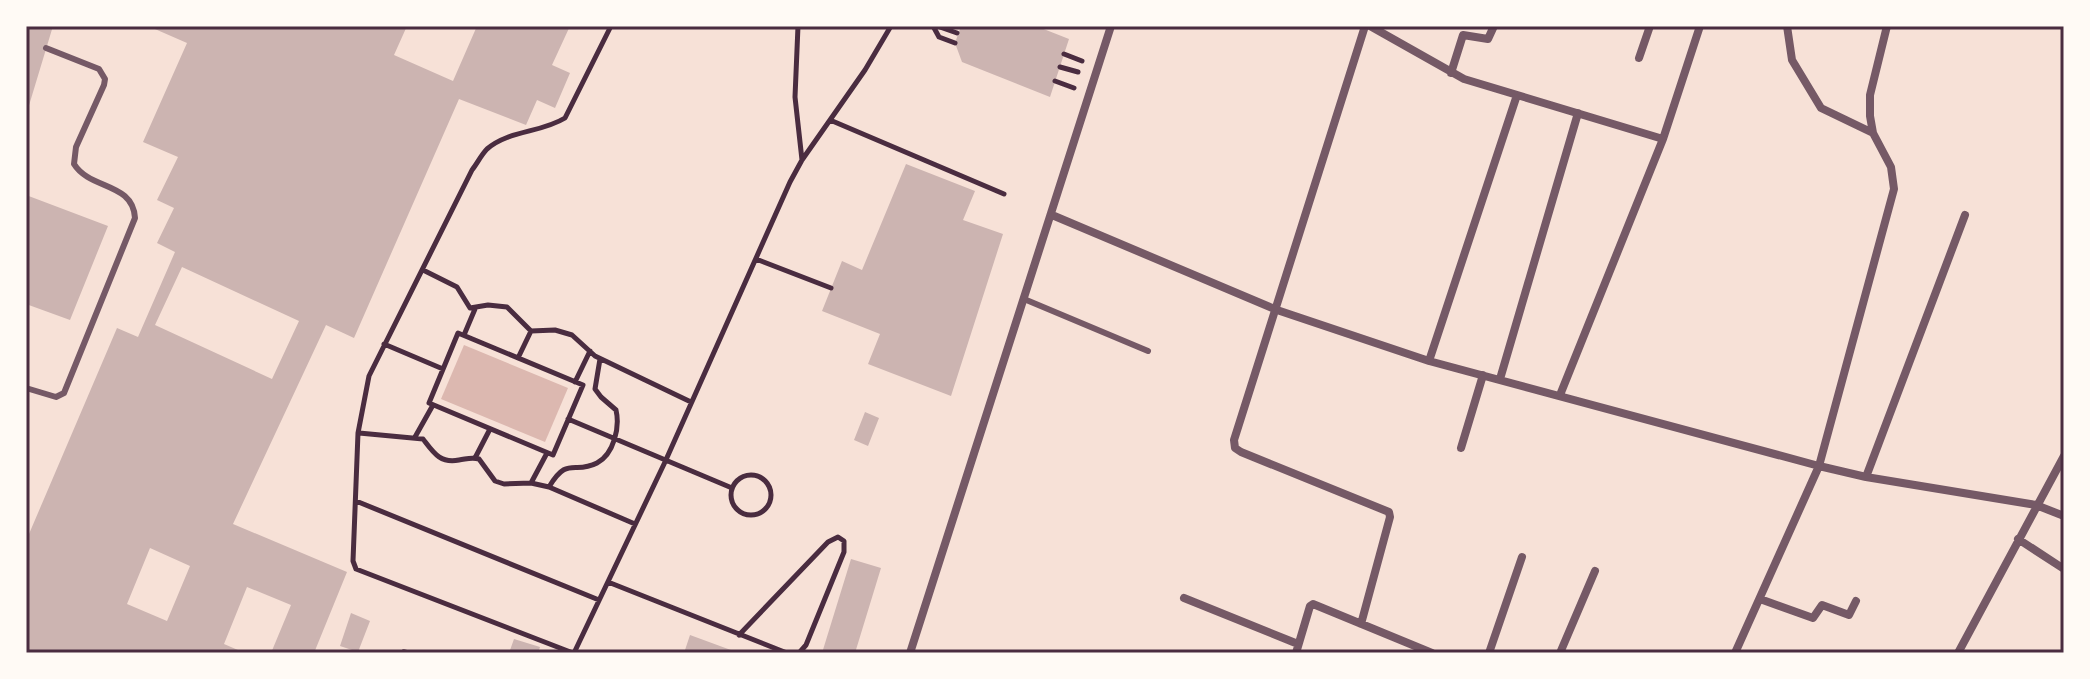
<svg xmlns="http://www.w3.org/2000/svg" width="2090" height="679" font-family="Literata,serif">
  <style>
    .water { fill: #dcb8b0 }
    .building { fill: #ccb4b1; fill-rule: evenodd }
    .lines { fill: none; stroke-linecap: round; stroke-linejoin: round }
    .path { stroke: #4a2c40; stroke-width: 5 }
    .service { stroke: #755966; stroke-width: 6 }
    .minor { stroke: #755966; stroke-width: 8 }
    .neatline { fill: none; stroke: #4a2c40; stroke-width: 3 }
  </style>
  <rect width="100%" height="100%" fill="#f7e1d7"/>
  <path class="water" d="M464 345 568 388 545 442 441 399Z"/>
  <path class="building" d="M26 26H53L27 112H26Z
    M148 26H407L394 55 453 81 477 26H570L552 65 570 73 555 108 537 100 526 125 459 99 354 338 326 325 233 524 347 572 314 653H271L291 605 247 587 224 644 245 653H26V541L117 328 138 337 175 252 157 243 174 208 157 200 178 157 143 142 187 43ZM182 267 299 321 272 379 155 325ZM150 548 190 566 167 621 127 604Z
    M961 26H1036L1069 39 1050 97 962 62 955 43Z
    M906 164 975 191 963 220 1003 234 951 396 868 364 880 334 822 311 842 261 862 270Z
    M26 195 108 226 70 320 26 304Z
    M865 412 879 418 868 446 854 440Z
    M851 559 881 568 855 653H822Z
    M351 613 370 621 358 652 340 646Z
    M690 635 739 653H684Z
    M514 639 540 647 538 653H509Z"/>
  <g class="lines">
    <path class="path" d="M798 26 795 97 802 160
      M933 26 939 37 955 43
      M937 26 957 33
      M1064 54 1082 61
      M1060 67 1078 72
      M1055 81 1074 88
      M830 120 1004 194
      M756 259 831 288
      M423 270 457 287 470 308 488 305 507 307 531 331 555 330 572 335 595 356 691 402
      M458 333 583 385 553 455 429 403Z
      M464 335 475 309
      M384 344 443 369
      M518 358 531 331
      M575 382 590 351
      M568 419 732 488
      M359 433 423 439C433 452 440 464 459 460 467 459 471 457 479 459L495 481 504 484 531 483 549 487 635 524
      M415 437 433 405
      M475 458 490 429
      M731 495a20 20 0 1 1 40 0a20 20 0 1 1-40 0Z
      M531 483 547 453
      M549 487C568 455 574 475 597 463 614 454 620 427 616 410L601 397 595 389 600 359
      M356 501 599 600
      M608 582 787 653
      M739 635 828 542 838 537 844 541V552L806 645 799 653
      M573 653 356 569 353 561 358 433 369 376 472 170C477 164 481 155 487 149 509 130 541 133 565 118L611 26
      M574 653 665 462 790 182 802 160 865 70 891 26"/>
    <path class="service" d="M1024 299 1148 351
      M26 388 56 397 64 393 135 218C133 182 90 190 74 164L76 147 104 85 105 79 99 69 46 48
      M404 652 407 653"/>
    <path class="minor" d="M1370 26 1464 79 1663 139 1700 26
      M1787 26 1792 60 1821 108 1873 133
      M1639 58 1650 26
      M1451 73 1463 35 1488 39 1494 26
      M1052 215 1277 310 1429 361 1819 466 1866 477 2036 505 2064 516
      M1429 361 1517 95
      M1500 379 1578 113
      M1560 395 1663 139
      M1461 448 1483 375
      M1866 477 1965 215
      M2018 539 2064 569
      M1184 598 1298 644
      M1760 599 1813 618 1822 605 1849 615 1856 601
      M1361 624 1390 517 1389 512 1241 452 1235 448 1234 440 1365 26
      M910 653 1111 26
      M1296 653 1310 606 1313 604 1432 653
      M1489 653 1522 557
      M1560 653 1595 571
      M1735 653 1819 466 1894 189 1891 167 1873 133 1870 116V95L1887 26
      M1958 653 2064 456"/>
  </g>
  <rect width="2090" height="679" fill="none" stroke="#fffaf5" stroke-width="56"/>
  <rect x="28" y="28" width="2034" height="623" class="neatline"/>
</svg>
